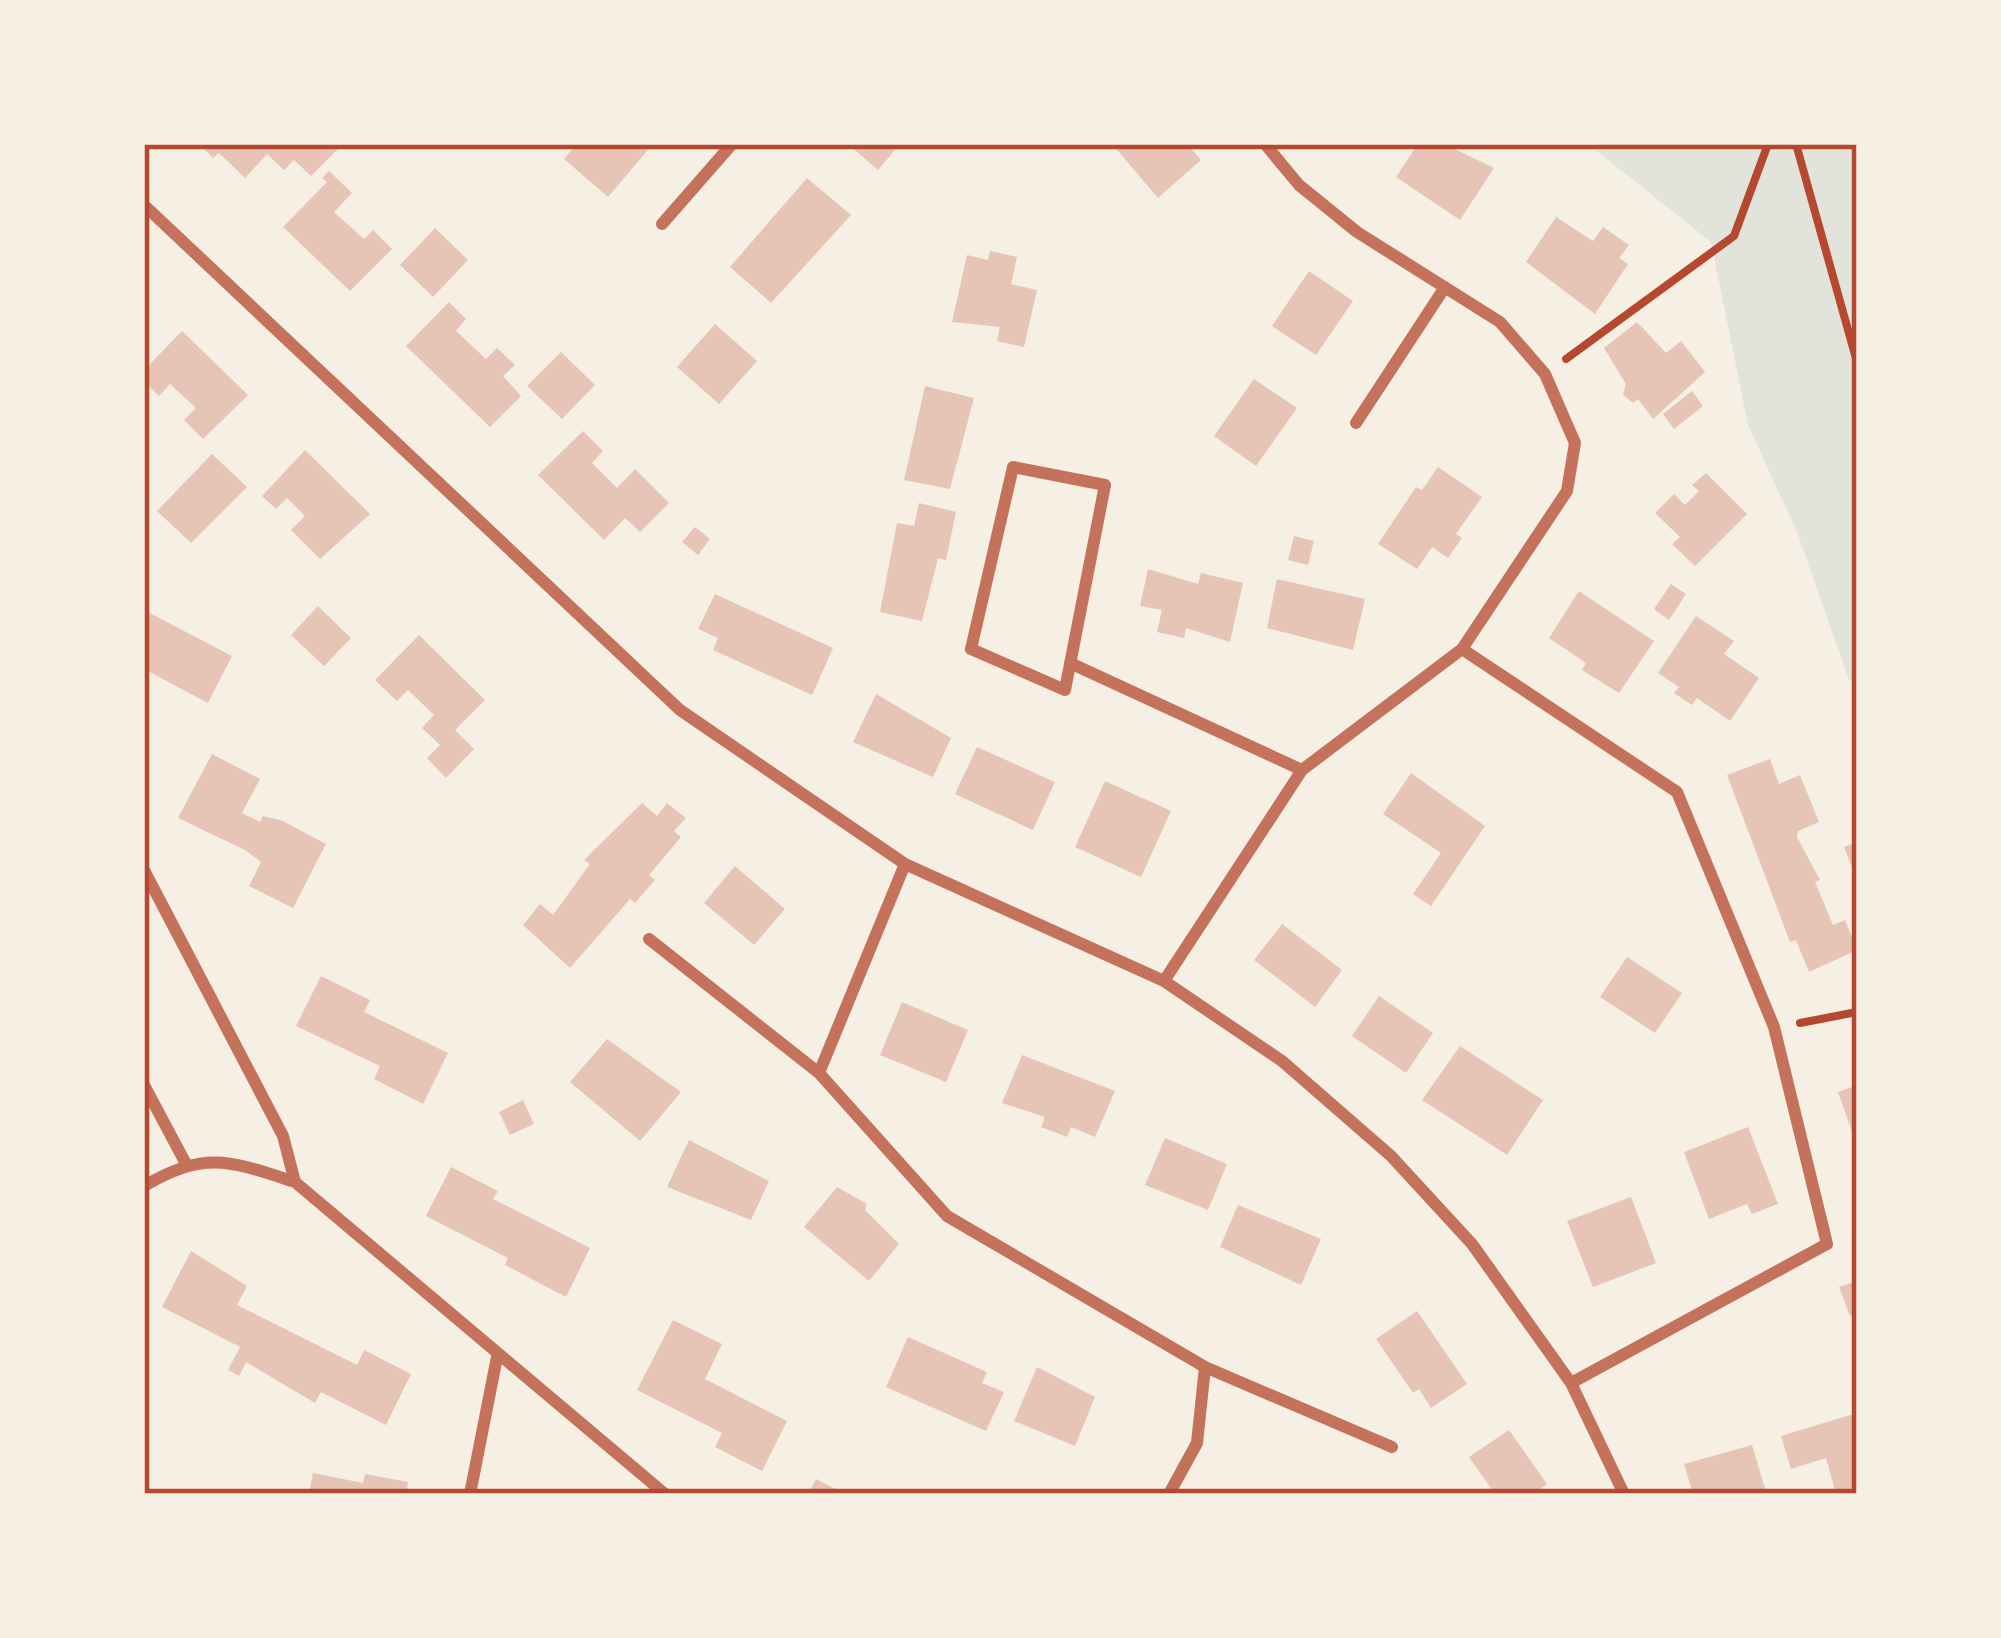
<svg xmlns="http://www.w3.org/2000/svg" width="2001" height="1638" font-family="'Exo 2',sans-serif">
  <style>
    .green { fill: #e2e4dc }
    .building { fill: #e6c5b7 }
    .lines { fill: none; stroke-linecap: round; stroke-linejoin: round }
    .path { stroke: #b5482f; stroke-width: 8 }
    .minor { stroke: #c5725c; stroke-width: 12 }
    .neatline { fill: none; stroke: #b5482f; stroke-width: 4.5 }
  </style>
  <rect width="100%" height="100%" fill="#f6efe4"/>
  <path class="green" d="M1588 144H1857V686L1849 680 1797 532 1748 425 1711 242Z"/>
  <path class="building" d="M199 144H343L311 176 294 160 284 170 267 154 245 178 219 153 213 158Z
    M577 144H653L608 197 564 159Z
    M848 144H900L878 170Z
    M1112 144H1187L1201 160 1158 198Z
    M1418 144H1444L1494 168 1460 220 1396 177Z
    M329 171 352 193 334 212 364 239 373 230 392 249 350 291 283 227 327 182 322 178Z
    M807 178 851 215 771 303 730 267Z
    M1556 217 1593 241 1603 227 1629 245 1619 258 1628 264 1595 314 1526 262Z
    M435 228 468 260 433 297 400 265Z
    M990 251 1017 257 1011 284 1037 290 1024 347 997 341 1000 327 952 322 967 255 988 260Z
    M1309 271 1353 301 1316 355 1272 326Z
    M449 302 466 319 456 331 486 359 497 348 515 365 503 376 521 396 490 427 406 346Z
    M1637 322 1666 353 1681 341 1705 372 1653 419 1638 399 1633 403 1623 395 1626 384 1604 348Z
    M715 324 757 361 719 404 677 367Z
    M182 331 248 395 203 439 184 420 196 408 170 384 159 396 144 381 150 364Z
    M561 352 595 385 562 419 527 386Z
    M1254 379 1297 408 1256 466 1214 436Z
    M925 386 974 398 950 489 904 480Z
    M1692 391 1703 406 1674 429 1663 414Z
    M583 431 603 451 592 463 617 488 635 469 669 503 640 532 625 518 604 540 538 475Z
    M305 450 370 514 320 559 291 530 305 516 287 498 276 509 262 496Z
    M212 454 247 487 191 543 157 511Z
    M1438 467 1482 497 1456 534 1462 538 1448 558 1432 547 1417 569 1378 544 1416 487 1422 490Z
    M1706 473 1747 514 1695 566 1672 544 1680 537 1655 513 1674 494 1685 505 1699 491 1692 485Z
    M919 503 956 512 946 560 938 558 922 621 880 612 897 523 914 526Z
    M695 527 710 539 698 555 682 542Z
    M1294 536 1314 541 1308 565 1288 560Z
    M1148 569 1198 584 1201 573 1243 583 1230 642 1186 628 1184 638 1157 632 1162 610 1140 606Z
    M1277 579 1365 599 1353 650 1267 628Z
    M1671 584 1686 594 1669 620 1654 609Z
    M1579 591 1654 641 1619 693 1582 670 1586 663 1549 638Z
    M715 594 833 648 812 695 713 650 718 638 698 629Z
    M318 606 351 638 324 666 291 635Z
    M144 610 232 656 208 703 144 669Z
    M1696 616 1734 641 1724 654 1759 678 1730 721 1697 698 1692 705 1674 693 1679 687 1658 673Z
    M419 635 485 700 455 730 474 749 446 778 427 758 440 745 422 728 434 715 408 690 397 701 375 680Z
    M876 694 951 738 933 777 853 742Z
    M977 747 1055 782 1033 830 955 794Z
    M212 754 260 779 242 813 260 822 263 816 283 821 326 844 293 908 249 886 261 862 245 850 178 818Z
    M1770 759 1779 784 1800 775 1819 822 1798 831 1797 837 1820 880 1815 882 1833 925 1845 920 1857 950 1809 972 1796 940 1790 942 1727 775Z
    M1411 773 1485 826 1431 906 1413 894 1441 853 1383 814Z
    M1105 781 1171 811 1141 877 1075 847Z
    M642 803 657 816 667 803 686 818 674 831 681 837 649 875 655 880 635 903 630 899 570 968 523 925 540 904 553 915 590 864 584 860Z
    M1857 842V880L1844 847Z
    M735 866 785 909 754 945 704 903Z
    M1282 924 1342 970 1315 1007 1254 960Z
    M1627 957 1682 993 1655 1033 1600 997Z
    M321 976 370 1000 364 1012 448 1053 423 1104 374 1079 380 1066 296 1026Z
    M1379 996 1433 1033 1406 1073 1352 1036Z
    M902 1002 968 1030 946 1082 880 1055Z
    M607 1039 681 1092 640 1141 570 1082Z
    M1460 1046 1543 1100 1507 1155 1422 1100Z
    M1022 1055 1115 1091 1095 1137 1071 1127 1067 1137 1041 1127 1045 1117 1002 1103Z
    M1857 1085V1143H1856L1838 1092Z
    M523 1100 534 1124 510 1135 499 1112Z
    M1748 1127 1778 1204 1752 1214 1747 1204 1709 1219 1684 1152Z
    M1165 1138 1227 1164 1208 1210 1145 1185Z
    M689 1140 769 1181 751 1220 667 1187Z
    M451 1167 498 1191 493 1199 590 1248 566 1297 505 1265 508 1258 426 1216Z
    M837 1187 867 1204 865 1210 899 1244 869 1281 804 1227Z
    M1631 1197 1656 1263 1593 1287 1567 1221Z
    M1238 1205 1321 1239 1301 1285 1220 1247Z
    M191 1251 247 1286 237 1305 357 1365 364 1350 411 1374 386 1425 321 1392 315 1403 246 1362 239 1376 228 1370 240 1347 162 1307Z
    M1857 1281V1313L1850 1316 1839 1287Z
    M1417 1311 1467 1384 1431 1408 1419 1389 1413 1393 1376 1339Z
    M673 1320 722 1344 705 1379 787 1421 762 1471 715 1447 722 1433 637 1390Z
    M908 1337 987 1372 982 1383 1004 1392 986 1431 886 1387Z
    M1037 1367 1095 1397 1075 1446 1014 1421Z
    M1857 1413V1494H1836L1826 1458 1791 1469 1781 1436Z
    M1509 1430 1547 1484 1533 1494H1495L1469 1457Z
    M1752 1445 1766 1492 1693 1494 1684 1464Z
    M313 1473 363 1483 365 1474 408 1482 406 1494H309Z
    M816 1479 845 1494H808Z"/>
  <g class="lines">
    <path class="path" d="M1796 144 1857 362
      M1566 359 1734 236 1768 144
      M1800 1023 1857 1012"/>
    <path class="minor" d="M144 205 680 710 905 864 1164 981 1282 1061 1391 1156 1472 1244 1571 1383 1624 1494
      M662 224 732 144
      M1356 423 1445 287
      M1013 467 1105 485 1065 690 971 649Z
      M1462 649 1677 792 1774 1027 1827 1244 1571 1383
      M1070 663 1302 770
      M144 870 283 1136 295 1182
      M649 939 819 1073 947 1216 1205 1367 1392 1447
      M1164 981 1302 770 1462 649 1567 491 1575 443 1545 374 1500 322 1357 232 1299 185 1265 144
      M819 1073 905 864
      M144 1085 185 1162
      M144 1186C206 1150 230 1161 295 1182L665 1494
      M470 1494 497 1357
      M1169 1494 1197 1443 1205 1367"/>
  </g>
  <rect width="2001" height="1638" fill="none" stroke="#f6efe4" stroke-width="294"/>
  <rect x="147" y="147" width="1707" height="1344" class="neatline"/>
</svg>
